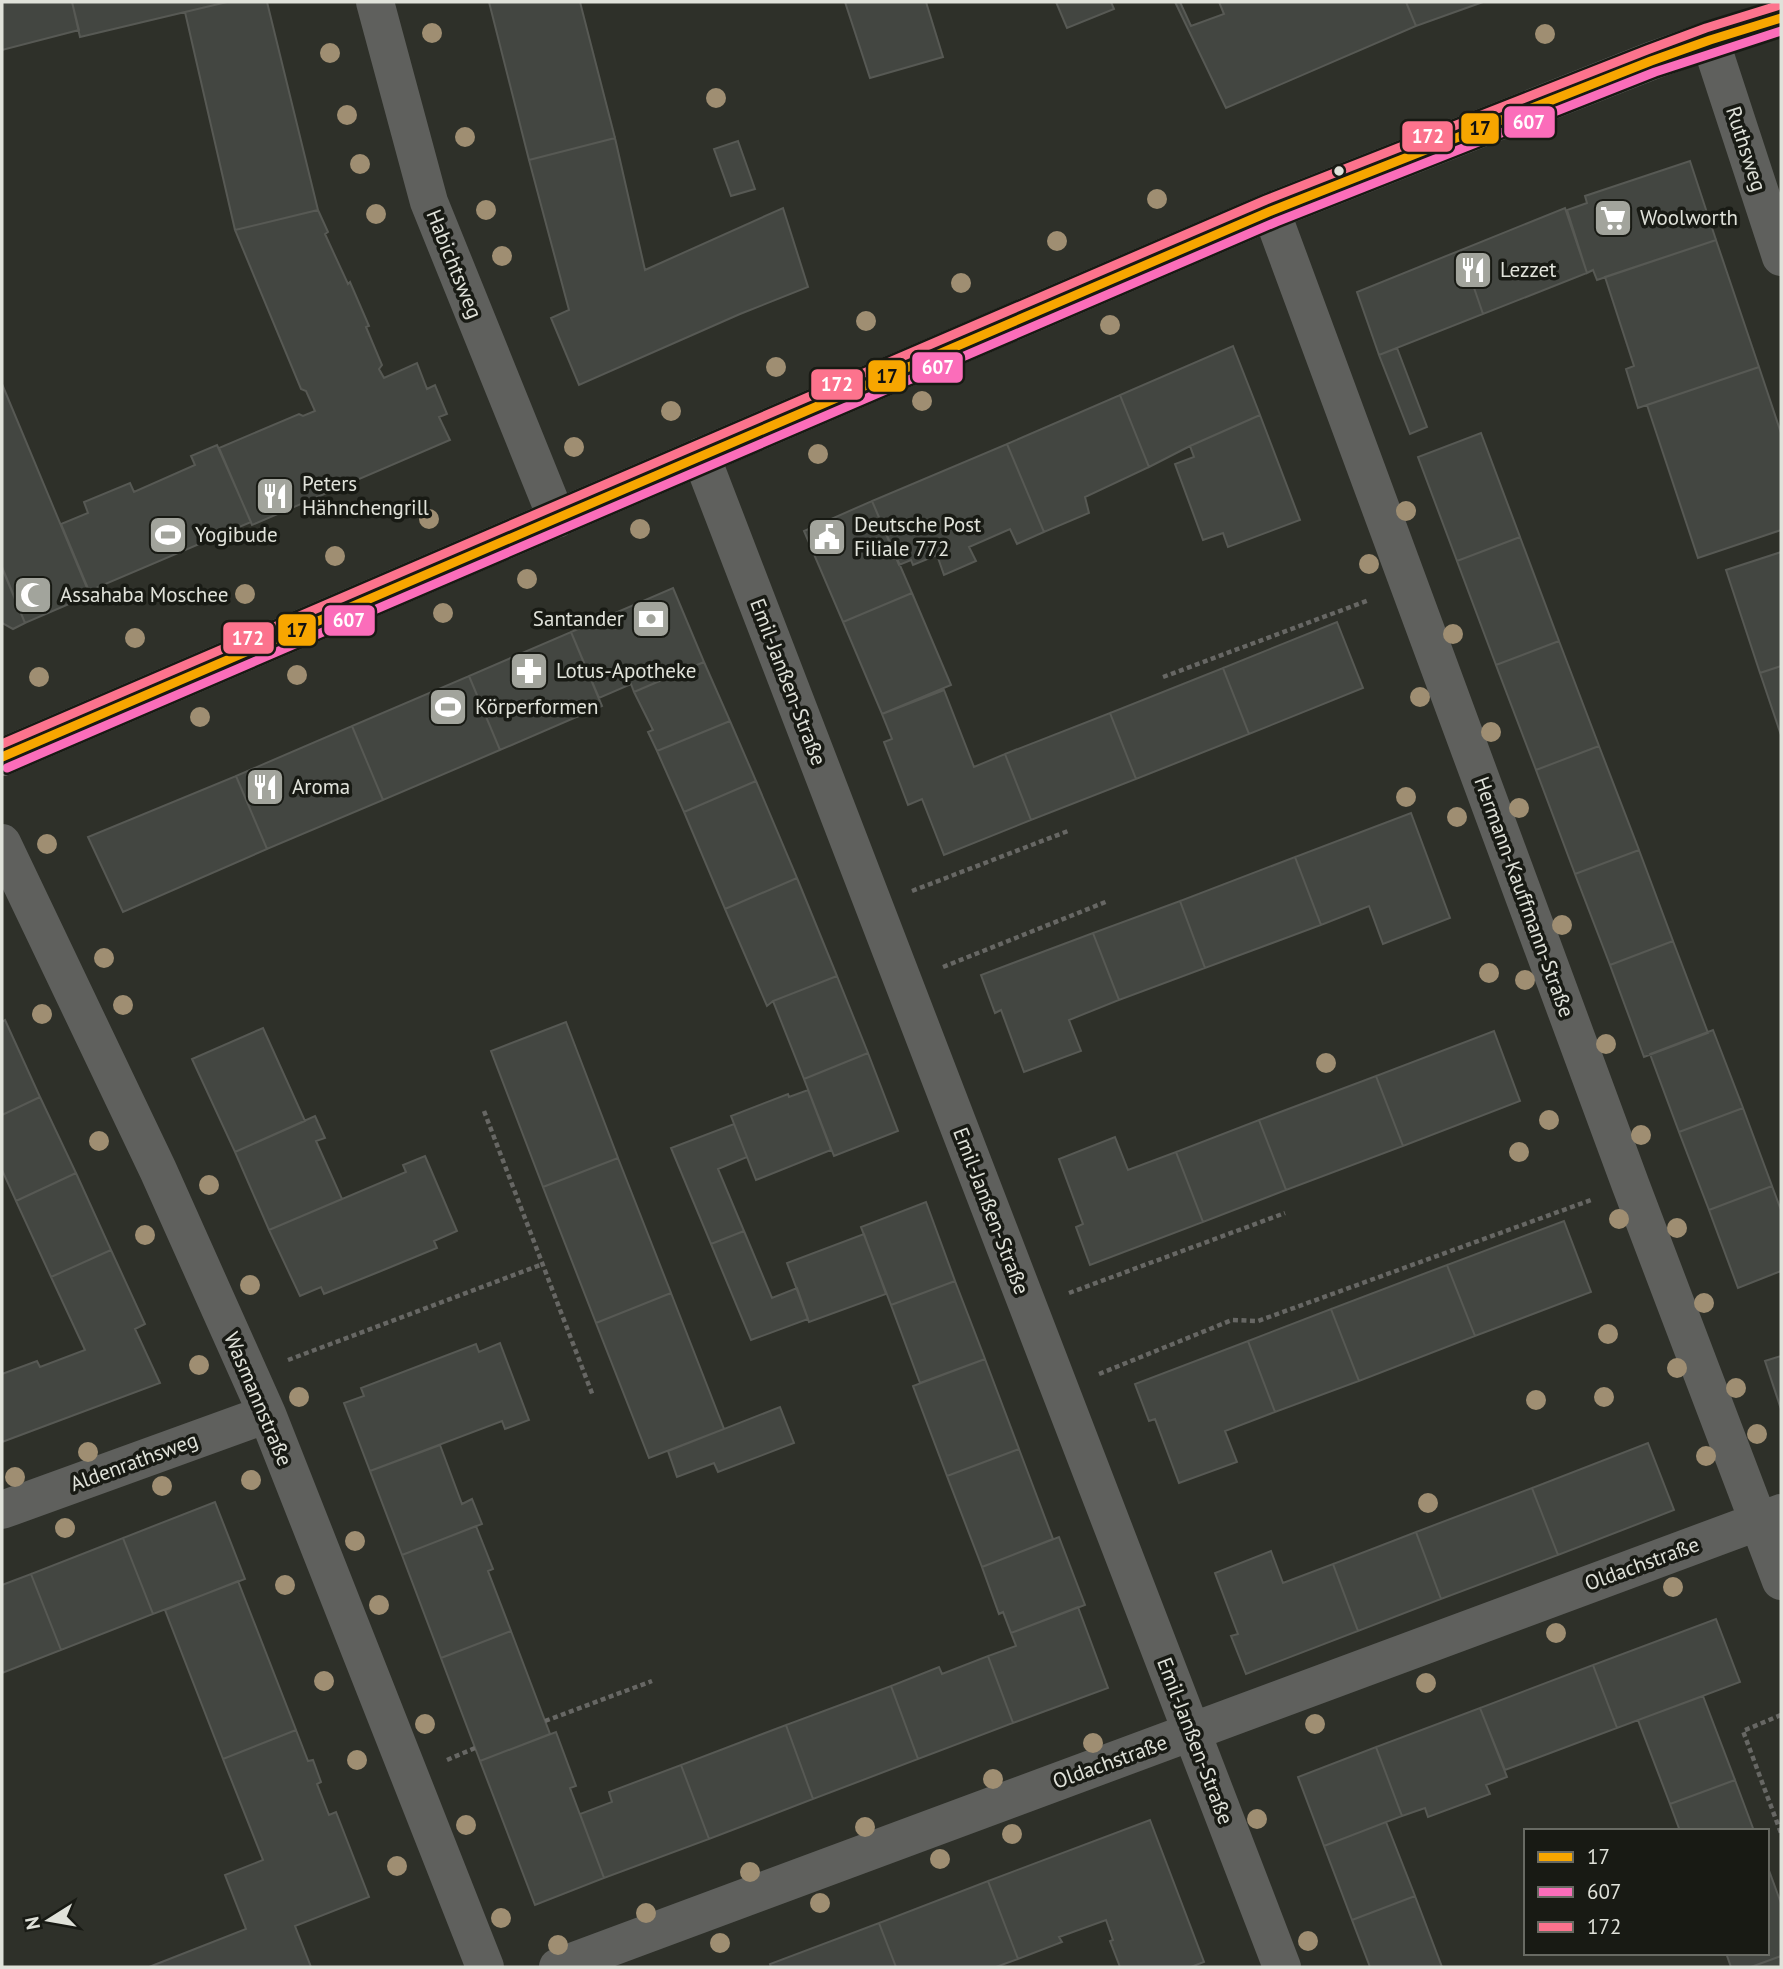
<svg xmlns="http://www.w3.org/2000/svg" width="1783" height="1969" font-family="'PT Sans',sans-serif">
  <style>
    .building { fill: #434641; stroke: #575954; stroke-width: 2 }
    .lines { fill: none; stroke-linecap: round; stroke-linejoin: round }
    .path { stroke: #676764; stroke-width: 4.5; stroke-dasharray: 5 3.5; stroke-linecap: butt }
    .street { stroke: #5f605d; stroke-width: 38 }
    .secondary { stroke: #6a6a66; stroke-width: 38 }
    .bus-1-casing { stroke: #181a14; stroke-width: 14 }
    .bus-2-casing { stroke: #181a14; stroke-width: 14 }
    .bus-3-casing { stroke: #181a14; stroke-width: 14 }
    .bus-1 { stroke: #f7a600; stroke-width: 9 }
    .bus-2 { stroke: #fb6dba; stroke-width: 9 }
    .bus-3 { stroke: #fc738d; stroke-width: 9 }
    .tree { fill: #9f8e72 }
    .bus-dot { fill: #e0e2da; stroke: #181a14; stroke-width: 2.5 }
    .labels { text-anchor: middle; stroke-width: 7; stroke-linejoin: round; paint-order: stroke }
    .street-label { font-size: 21px; fill: #e0e2da; stroke: #181a14 }
    .poi-label { font-size: 21px; fill: #e0e2da; stroke: #181a14; text-anchor: start }
    .line-badge { stroke: #181a14; stroke-width: 2.5 }
    .badge-label { font-size: 19px; text-anchor: middle; font-weight: bold; fill: #fff }
    .pale-badge-label { font-size: 19px; text-anchor: middle; font-weight: bold; fill: #111 }
  </style>
  <rect width="100%" height="100%" fill="#2e3029"/>
  <path class="building" d="M2 2H72L79 30 2 50Z
    M72 2H227L80 37Z
    M227 2H267L318 210 235 230 185 12Z
    M489 2H580L615 138 529 160Z
    M845 2H926L943 57 870 78Z
    M1056 2H1111L1114 9 1067 28Z
    M1175 2H1180L1191 26 1224 14 1219 2H1406L1416 26 1226 108Z
    M1406 2H1483L1416 26Z
    M615 138 645 270 783 208 808 287 740 314 579 385 551 318 569 310 529 160Z
    M738 141 755 189 731 196 714 149Z
    M1690 161 1716 240 1597 280 1593 270 1587 273 1567 210 1587 203 1585 196Z
    M1565 208 1587 273 1483 314 1461 250Z
    M318 210 328 232 325 234 348 284 350 282 369 326 366 327 382 365 379 369 384 378 417 363 427 389 435 385 447 414 439 417 450 440 252 525 219 448 299 414 303 416 315 411 306 391 301 389 235 230Z
    M1716 240 1759 367 1638 408 1626 369 1634 366 1605 277Z
    M1461 250 1483 314 1379 355 1357 292Z
    M1233 346 1260 415 1190 446 1149 467 1120 395Z
    M1397 348 1427 427 1410 434 1379 355Z
    M1759 367 1781 433V530L1698 558 1647 405Z
    M2 384 90 595 25 623 2 567Z
    M1120 395 1149 467 1085 497 1089 513 1044 532 1007 444Z
    M1260 415 1300 520 1228 547 1223 533 1203 540 1175 464 1194 457 1190 446Z
    M1481 433 1520 537 1457 561 1418 457Z
    M1007 444 1044 532 1017 544 1010 529 969 547 976 561 944 575 937 555 913 565 911 560 899 565 872 501Z
    M217 445 251 522 89 591 61 524 88 513 84 502 130 483 134 492 195 465 191 456Z
    M872 501 912 593 843 622 804 531Z
    M1520 537 1559 641 1496 665 1457 561Z
    M1781 552V666L1760 673 1726 570Z
    M2 568 25 623 13 629 2 623Z
    M673 588 704 662 634 692 631 684 599 698 571 632Z
    M912 593 951 685 882 714 843 622Z
    M1337 622 1363 688 1249 734 1223 668Z
    M571 632 602 706 500 750 469 676Z
    M1559 641 1599 746 1536 770 1496 665Z
    M704 662 730 721 657 751 648 732 653 730 634 692Z
    M1781 666V735L1760 673Z
    M1223 668 1249 734 1136 779 1110 713Z
    M469 676 500 750 383 800 352 726Z
    M944 690 974 767 1005 754 1031 820 944 855 922 799 908 805 884 742 892 739 882 714Z
    M1110 713 1136 779 1031 820 1005 754Z
    M730 721 756 781 684 812 657 751Z
    M352 726 383 800 267 849 236 776Z
    M1599 746 1639 850 1575 874 1536 770Z
    M236 776 267 849 123 912 88 837Z
    M756 781 797 878 725 909 684 812Z
    M1411 813 1450 918 1383 944 1369 906 1321 925 1295 857Z
    M1639 850 1673 941 1610 965 1575 874Z
    M1295 857 1321 925 1205 968 1180 901Z
    M797 878 837 976 773 1001 767 1006 725 909Z
    M1180 901 1205 968 1119 1000 1093 933Z
    M1093 933 1119 1000 1069 1020 1081 1051 1024 1072 1001 1010 995 1013 981 975Z
    M1673 941 1708 1033 1644 1057 1610 965Z
    M837 976 868 1053 804 1079 773 1001Z
    M5 1020 40 1097 2 1115V1022Z
    M566 1022 618 1158 543 1187 491 1051Z
    M263 1028 305 1121 235 1152 192 1059Z
    M1713 1030 1743 1108 1679 1132 1650 1054Z
    M1494 1031 1520 1101 1403 1146 1376 1076Z
    M868 1053 898 1131 834 1156 804 1079Z
    M1376 1076 1403 1146 1286 1190 1259 1120Z
    M808 1090 831 1150 756 1180 731 1116 788 1094 789 1097Z
    M40 1097 76 1173 16 1201 2 1170V1115Z
    M1743 1108 1772 1186 1709 1210 1679 1132Z
    M315 1116 325 1138 316 1141 342 1199 269 1230 235 1152Z
    M1259 1120 1286 1190 1203 1222 1176 1152Z
    M734 1124 747 1157 718 1169 744 1231 711 1244 671 1148Z
    M1115 1137 1128 1170 1176 1152 1203 1222 1090 1265 1076 1227 1083 1224 1059 1159Z
    M425 1156 457 1231 434 1241 437 1248 381 1271 324 1294 321 1287 300 1296 269 1230 406 1172 403 1165Z
    M618 1158 671 1293 596 1323 543 1187Z
    M76 1173 111 1250 51 1277 16 1201Z
    M1772 1186 1781 1210V1271L1738 1288 1709 1210Z
    M926 1202 955 1281 891 1305 861 1227Z
    M1564 1221 1591 1292 1475 1336 1447 1265Z
    M744 1231 772 1298 797 1288 808 1319 751 1340 711 1244Z
    M864 1234 886 1294 809 1322 787 1263Z
    M111 1250 145 1324 135 1329 160 1383 2 1442V1374L37 1361 40 1367 85 1350 51 1277Z
    M1447 1265 1475 1336 1359 1381 1331 1309Z
    M955 1281 985 1359 920 1383 891 1305Z
    M671 1293 724 1429 649 1458 596 1323Z
    M1331 1309 1359 1381 1275 1412 1248 1341Z
    M1248 1341 1275 1412 1225 1431 1237 1462 1179 1483 1155 1419 1149 1421 1135 1384Z
    M500 1343 529 1420 505 1429 502 1421 370 1471 344 1403 364 1396 361 1388 476 1344 479 1352Z
    M1781 1356V1409L1765 1361Z
    M985 1359 1019 1449 947 1476 913 1386Z
    M780 1407 794 1443 718 1472 714 1463 677 1477 668 1451Z
    M1648 1443 1674 1510 1558 1555 1532 1488Z
    M440 1445 462 1504 472 1499 482 1524 402 1555 370 1471Z
    M1019 1449 1053 1539 982 1567 947 1476Z
    M1532 1488 1558 1555 1441 1599 1416 1532Z
    M215 1502 245 1579 153 1614 123 1538Z
    M476 1526 493 1569 488 1571 511 1631 441 1658 402 1555Z
    M1416 1532 1441 1599 1358 1631 1333 1564Z
    M1059 1537 1085 1605 1011 1633 1003 1612 999 1614 982 1567Z
    M123 1538 153 1614 61 1650 31 1574Z
    M1271 1551 1283 1583 1333 1564 1358 1631 1246 1674 1231 1636 1238 1634 1215 1573Z
    M31 1574 61 1650 2 1673V1585Z
    M238 1581 296 1730 223 1759 165 1610Z
    M1078 1607 1108 1688 1013 1723 988 1656 1016 1646 1011 1633Z
    M1716 1619 1740 1682 1617 1728 1593 1665Z
    M511 1631 550 1734 480 1761 441 1658Z
    M988 1656 1013 1723 918 1759 891 1686 939 1667 942 1674Z
    M1593 1665 1617 1728 1505 1770 1480 1708Z
    M891 1686 918 1759 813 1799 786 1725Z
    M1703 1696 1735 1780 1670 1804 1638 1720Z
    M1480 1708 1507 1777 1486 1785 1490 1794 1428 1817 1425 1808 1402 1816 1376 1747Z
    M786 1725 813 1799 709 1839 681 1765Z
    M296 1730 308 1761 313 1760 321 1782 317 1784 329 1815 336 1812 369 1897 295 1926 311 1967H149L246 1929 225 1875 263 1860 223 1759Z
    M556 1732 576 1786 570 1788 604 1878 535 1905 480 1761Z
    M1376 1747 1402 1816 1324 1846 1298 1777Z
    M681 1765 709 1839 604 1878 580 1814 612 1802 609 1792Z
    M1735 1780 1754 1831H1680L1670 1804Z
    M1150 1820 1204 1962 1191 1967H1120L1110 1941 1113 1940 1106 1920 1059 1937 1062 1942 1018 1959 988 1881Z
    M1386 1822 1415 1896 1352 1920 1324 1846Z
    M1767 1865 1781 1903V1956L1751 1967H1731L1726 1953H1767Z
    M988 1881 1018 1959 996 1967H896L879 1923Z
    M1415 1896 1442 1967H1370L1352 1920Z
    M879 1923 896 1967H771L770 1964Z
    M1781 1956V1967H1751Z"/>
  <g class="lines">
    <path class="path" d="M1163 677 1369 600
      M912 891 1068 831
      M943 967 1108 901
      M484 1111 593 1396
      M1069 1293 1285 1213
      M288 1360 543 1264
      M1099 1374 1232 1320 1258 1321 1591 1200
      M1781 1715 1743 1731 1781 1833
      M545 1721 652 1681
      M447 1760 475 1748"/>
    <path class="street" d="M375 2 429 202 557 519
      M1710 40 1781 257
      M1271 211 1631 1186 1781 1581
      M701 456 1282 1967
      M2 843 158 1170 267 1414 485 1967
      M2 1510 267 1414
      M558 1967 1781 1513"/>
    <path class="secondary" d="M2 757 1271 211 1651 61 1710 40 1781 18"/>
    <g class="bus-1-casing">
      <path id="bus-1" d="M2 757 1271 211 1651 61 1710 40 1781 18"/>
    </g>
    <g class="bus-2-casing">
      <path id="bus-2" d="M7 768 1276 222 1655 72 1781 31"/>
    </g>
    <g class="bus-3-casing">
      <path id="bus-3" d="M2 744 1266 200 1647 50 1706 28 1777 6"/>
    </g>
    <use href="#bus-1" class="bus-1"/>
    <use href="#bus-2" class="bus-2"/>
    <use href="#bus-3" class="bus-3"/>
  </g>
  <g class="tree">
    <circle cx="432" cy="33" r="10"/>
    <circle cx="1545" cy="34" r="10"/>
    <circle cx="330" cy="53" r="10"/>
    <circle cx="716" cy="98" r="10"/>
    <circle cx="347" cy="115" r="10"/>
    <circle cx="465" cy="137" r="10"/>
    <circle cx="360" cy="164" r="10"/>
    <circle cx="1157" cy="199" r="10"/>
    <circle cx="486" cy="210" r="10"/>
    <circle cx="376" cy="214" r="10"/>
    <circle cx="1057" cy="241" r="10"/>
    <circle cx="502" cy="256" r="10"/>
    <circle cx="961" cy="283" r="10"/>
    <circle cx="866" cy="321" r="10"/>
    <circle cx="1110" cy="325" r="10"/>
    <circle cx="776" cy="367" r="10"/>
    <circle cx="922" cy="401" r="10"/>
    <circle cx="671" cy="411" r="10"/>
    <circle cx="574" cy="447" r="10"/>
    <circle cx="818" cy="454" r="10"/>
    <circle cx="1406" cy="511" r="10"/>
    <circle cx="429" cy="519" r="10"/>
    <circle cx="640" cy="529" r="10"/>
    <circle cx="335" cy="556" r="10"/>
    <circle cx="1369" cy="564" r="10"/>
    <circle cx="527" cy="579" r="10"/>
    <circle cx="245" cy="594" r="10"/>
    <circle cx="443" cy="613" r="10"/>
    <circle cx="1453" cy="634" r="10"/>
    <circle cx="135" cy="638" r="10"/>
    <circle cx="297" cy="675" r="10"/>
    <circle cx="39" cy="677" r="10"/>
    <circle cx="1420" cy="697" r="10"/>
    <circle cx="200" cy="717" r="10"/>
    <circle cx="1491" cy="732" r="10"/>
    <circle cx="1406" cy="797" r="10"/>
    <circle cx="1519" cy="808" r="10"/>
    <circle cx="1457" cy="817" r="10"/>
    <circle cx="47" cy="844" r="10"/>
    <circle cx="1562" cy="925" r="10"/>
    <circle cx="104" cy="958" r="10"/>
    <circle cx="1489" cy="973" r="10"/>
    <circle cx="1525" cy="980" r="10"/>
    <circle cx="123" cy="1005" r="10"/>
    <circle cx="42" cy="1014" r="10"/>
    <circle cx="1606" cy="1044" r="10"/>
    <circle cx="1326" cy="1063" r="10"/>
    <circle cx="1549" cy="1120" r="10"/>
    <circle cx="1641" cy="1135" r="10"/>
    <circle cx="99" cy="1141" r="10"/>
    <circle cx="1519" cy="1152" r="10"/>
    <circle cx="209" cy="1185" r="10"/>
    <circle cx="1619" cy="1219" r="10"/>
    <circle cx="1677" cy="1228" r="10"/>
    <circle cx="145" cy="1235" r="10"/>
    <circle cx="250" cy="1285" r="10"/>
    <circle cx="1704" cy="1303" r="10"/>
    <circle cx="1608" cy="1334" r="10"/>
    <circle cx="199" cy="1365" r="10"/>
    <circle cx="1677" cy="1368" r="10"/>
    <circle cx="1736" cy="1388" r="10"/>
    <circle cx="299" cy="1397" r="10"/>
    <circle cx="1604" cy="1397" r="10"/>
    <circle cx="1536" cy="1400" r="10"/>
    <circle cx="1757" cy="1434" r="10"/>
    <circle cx="88" cy="1452" r="10"/>
    <circle cx="1706" cy="1456" r="10"/>
    <circle cx="15" cy="1477" r="10"/>
    <circle cx="251" cy="1480" r="10"/>
    <circle cx="162" cy="1486" r="10"/>
    <circle cx="1428" cy="1503" r="10"/>
    <circle cx="65" cy="1528" r="10"/>
    <circle cx="355" cy="1541" r="10"/>
    <circle cx="285" cy="1585" r="10"/>
    <circle cx="1673" cy="1587" r="10"/>
    <circle cx="379" cy="1605" r="10"/>
    <circle cx="1556" cy="1633" r="10"/>
    <circle cx="324" cy="1681" r="10"/>
    <circle cx="1426" cy="1683" r="10"/>
    <circle cx="425" cy="1724" r="10"/>
    <circle cx="1315" cy="1724" r="10"/>
    <circle cx="1093" cy="1743" r="10"/>
    <circle cx="357" cy="1760" r="10"/>
    <circle cx="993" cy="1779" r="10"/>
    <circle cx="1257" cy="1819" r="10"/>
    <circle cx="466" cy="1825" r="10"/>
    <circle cx="865" cy="1827" r="10"/>
    <circle cx="1012" cy="1834" r="10"/>
    <circle cx="940" cy="1859" r="10"/>
    <circle cx="397" cy="1866" r="10"/>
    <circle cx="750" cy="1872" r="10"/>
    <circle cx="820" cy="1903" r="10"/>
    <circle cx="646" cy="1913" r="10"/>
    <circle cx="501" cy="1918" r="10"/>
    <circle cx="1308" cy="1941" r="10"/>
    <circle cx="720" cy="1943" r="10"/>
    <circle cx="558" cy="1945" r="10"/>
  </g>
  <defs>
    <g id="supermarket-square" transform="scale(2.0125)"><rect x="-9" y="-9" width="18" height="18" rx="4" fill="#a2a49c" stroke="#181a14"/><path d="M-6-5.5h2.5l.6 2H6L4.5 2H-2.5L-4.4-4H-6ZM-1.5 3.2a1.3 1.3 0 1 0 .1 0ZM3 3.2a1.3 1.3 0 1 0 .1 0Z" fill="#fff"/></g>
    <g id="restaurant-square" transform="scale(2.0125)"><rect x="-9" y="-9" width="18" height="18" rx="4" fill="#a2a49c" stroke="#181a14"/><path d="M-5-6h1v4h1v-4h1v4h1v-4h1v5L-1.5 .5V6h-2V.5L-5-1ZM5-6V6H3V1.5H1.5Q1.5-4 5-6Z" fill="#fff"/></g>
    <g id="stadium-square" transform="scale(2.0125)"><rect x="-9" y="-9" width="18" height="18" rx="4" fill="#a2a49c" stroke="#181a14"/><path d="M0-5a6.5 5 0 1 0 0 10a6.5 5 0 1 0 0-10ZM-3.5-1.8h7v3.6h-7Z" fill="#fff"/></g>
    <g id="civic-square" transform="scale(2.0125)"><rect x="-9" y="-9" width="18" height="18" rx="4" fill="#a2a49c" stroke="#181a14"/><path d="M-.6-6.5H3V-4.5H.6V-3L4-1V1h2V6H-6V1h2V-1L-.6-3ZM-1.2 2.5V6h2.4V2.5Z" fill="#fff"/></g>
    <g id="mosque-square" transform="scale(2.0125)"><rect x="-9" y="-9" width="18" height="18" rx="4" fill="#a2a49c" stroke="#181a14"/><path d="M3.5-4.9A6 6 0 1 0 3.5 4.9A5 5 0 1 1 3.5-4.9Z" fill="#fff"/></g>
    <g id="bank-square" transform="scale(2.0125)"><rect x="-9" y="-9" width="18" height="18" rx="4" fill="#a2a49c" stroke="#181a14"/><path d="M-6-4H6V4H-6ZM0-2.3a2.3 2.3 0 1 0 0 4.6a2.3 2.3 0 1 0 0-4.6Z" fill="#fff"/></g>
    <g id="pharmacy-square" transform="scale(2.0125)"><rect x="-9" y="-9" width="18" height="18" rx="4" fill="#a2a49c" stroke="#181a14"/><path d="M-2-6h4v4h4v4h-4v4h-4v-4h-4v-4h4Z" fill="#fff"/></g>
  </defs>
  <g fill-rule="evenodd">
    <use href="#supermarket-square" x="1613" y="218"/>
    <use href="#restaurant-square" x="1473" y="270"/>
    <use href="#restaurant-square" x="275" y="496"/>
    <use href="#stadium-square" x="168" y="535"/>
    <use href="#civic-square" x="827" y="537"/>
    <use href="#mosque-square" x="33" y="595"/>
    <use href="#bank-square" x="651" y="619"/>
    <use href="#pharmacy-square" x="529" y="671"/>
    <use href="#stadium-square" x="448" y="707"/>
    <use href="#restaurant-square" x="265" y="787"/>
  </g>
  <circle class="bus-dot" cx="1339" cy="171" r="6"/>
  <g class="labels">
    <g class="street-label">
      <text transform="translate(1746 149) rotate(72)" y="7">Ruthsweg</text>
      <text transform="translate(454 264) rotate(68)" y="7">Habichtsweg</text>
      <text transform="translate(788 682) rotate(69)" y="7">Emil-Janßen-Straße</text>
      <text transform="translate(1524 897) rotate(70)" y="7">Hermann-Kauffmann-Straße</text>
      <text transform="translate(991 1211) rotate(69)" y="7">Emil-Janßen-Straße</text>
      <text transform="translate(258 1399) rotate(67)" y="7">Wasmannstraße</text>
      <text transform="translate(134 1462) rotate(-20)" y="7">Aldenrathsweg</text>
      <text transform="translate(1642 1564) rotate(-20)" y="7">Oldachstraße</text>
      <text transform="translate(1195 1741) rotate(69)" y="7">Emil-Janßen-Straße</text>
      <text transform="translate(1110 1762) rotate(-20)" y="7">Oldachstraße</text>
    </g>
    <g class="poi-label">
      <text x="1640" y="225">Woolworth</text>
      <text x="1500" y="277">Lezzet</text>
      <text x="302" y="491">Peters<tspan x="302" dy="24">Hähnchengrill</tspan></text>
      <text x="854" y="532">Deutsche Post<tspan x="854" dy="24">Filiale 772</tspan></text>
      <text x="195" y="542">Yogibude</text>
      <text x="60" y="602">Assahaba Moschee</text>
      <text x="624" y="626" text-anchor="end">Santander</text>
      <text x="556" y="678">Lotus-Apotheke</text>
      <text x="475" y="714">Körperformen</text>
      <text x="292" y="794">Aroma</text>
    </g>
  </g>
  <g class="line-badge">
    <rect x="1503" y="105" width="53" height="34" rx="7" fill="#fb6dba"/>
    <rect x="1460" y="112" width="40" height="33" rx="7" fill="#f7a600"/>
    <rect x="1401" y="120" width="53" height="33" rx="7" fill="#fc738d"/>
    <rect x="911" y="351" width="53" height="33" rx="7" fill="#fb6dba"/>
    <rect x="867" y="359" width="40" height="34" rx="7" fill="#f7a600"/>
    <rect x="810" y="368" width="54" height="33" rx="7" fill="#fc738d"/>
    <rect x="323" y="604" width="53" height="33" rx="7" fill="#fb6dba"/>
    <rect x="277" y="613" width="40" height="34" rx="7" fill="#f7a600"/>
    <rect x="222" y="621" width="53" height="34" rx="7" fill="#fc738d"/>
  </g>
  <g class="badge-label">
    <text x="1529" y="129">607</text>
    <text x="1428" y="143">172</text>
    <text x="938" y="374">607</text>
    <text x="837" y="391">172</text>
    <text x="349" y="627">607</text>
    <text x="248" y="645">172</text>
  </g>
  <g class="pale-badge-label">
    <text x="1480" y="135">17</text>
    <text x="887" y="383">17</text>
    <text x="297" y="637">17</text>
  </g>
  <rect width="1783" height="1969" fill="none" stroke="#e0e2da" stroke-width="7"/>
  <rect x="1524" y="1829" width="245" height="126" fill="#181a14" stroke="#686a63" stroke-width="2"/>
  <rect x="1538" y="1852" width="35" height="10" fill="#f7a600" stroke="#686a63" stroke-width="2"/>
  <text x="1587" y="1864" font-size="21" fill="#e0e2da">17</text>
  <rect x="1538" y="1887" width="35" height="10" fill="#fb6dba" stroke="#686a63" stroke-width="2"/>
  <text x="1587" y="1899" font-size="21" fill="#e0e2da">607</text>
  <rect x="1538" y="1922" width="35" height="10" fill="#fc738d" stroke="#686a63" stroke-width="2"/>
  <text x="1587" y="1934" font-size="21" fill="#e0e2da">172</text>
  <g transform="translate(49 1920) rotate(259)" stroke="#181a14" stroke-width="5" paint-order="stroke">
  <path d="M0-5L12 26L0 18L-12 26Z" fill="#e0e2da"/>
  <text y="-10" font-size="19" font-weight="bold" text-anchor="middle" fill="#e0e2da">N</text>
  </g>
</svg>
